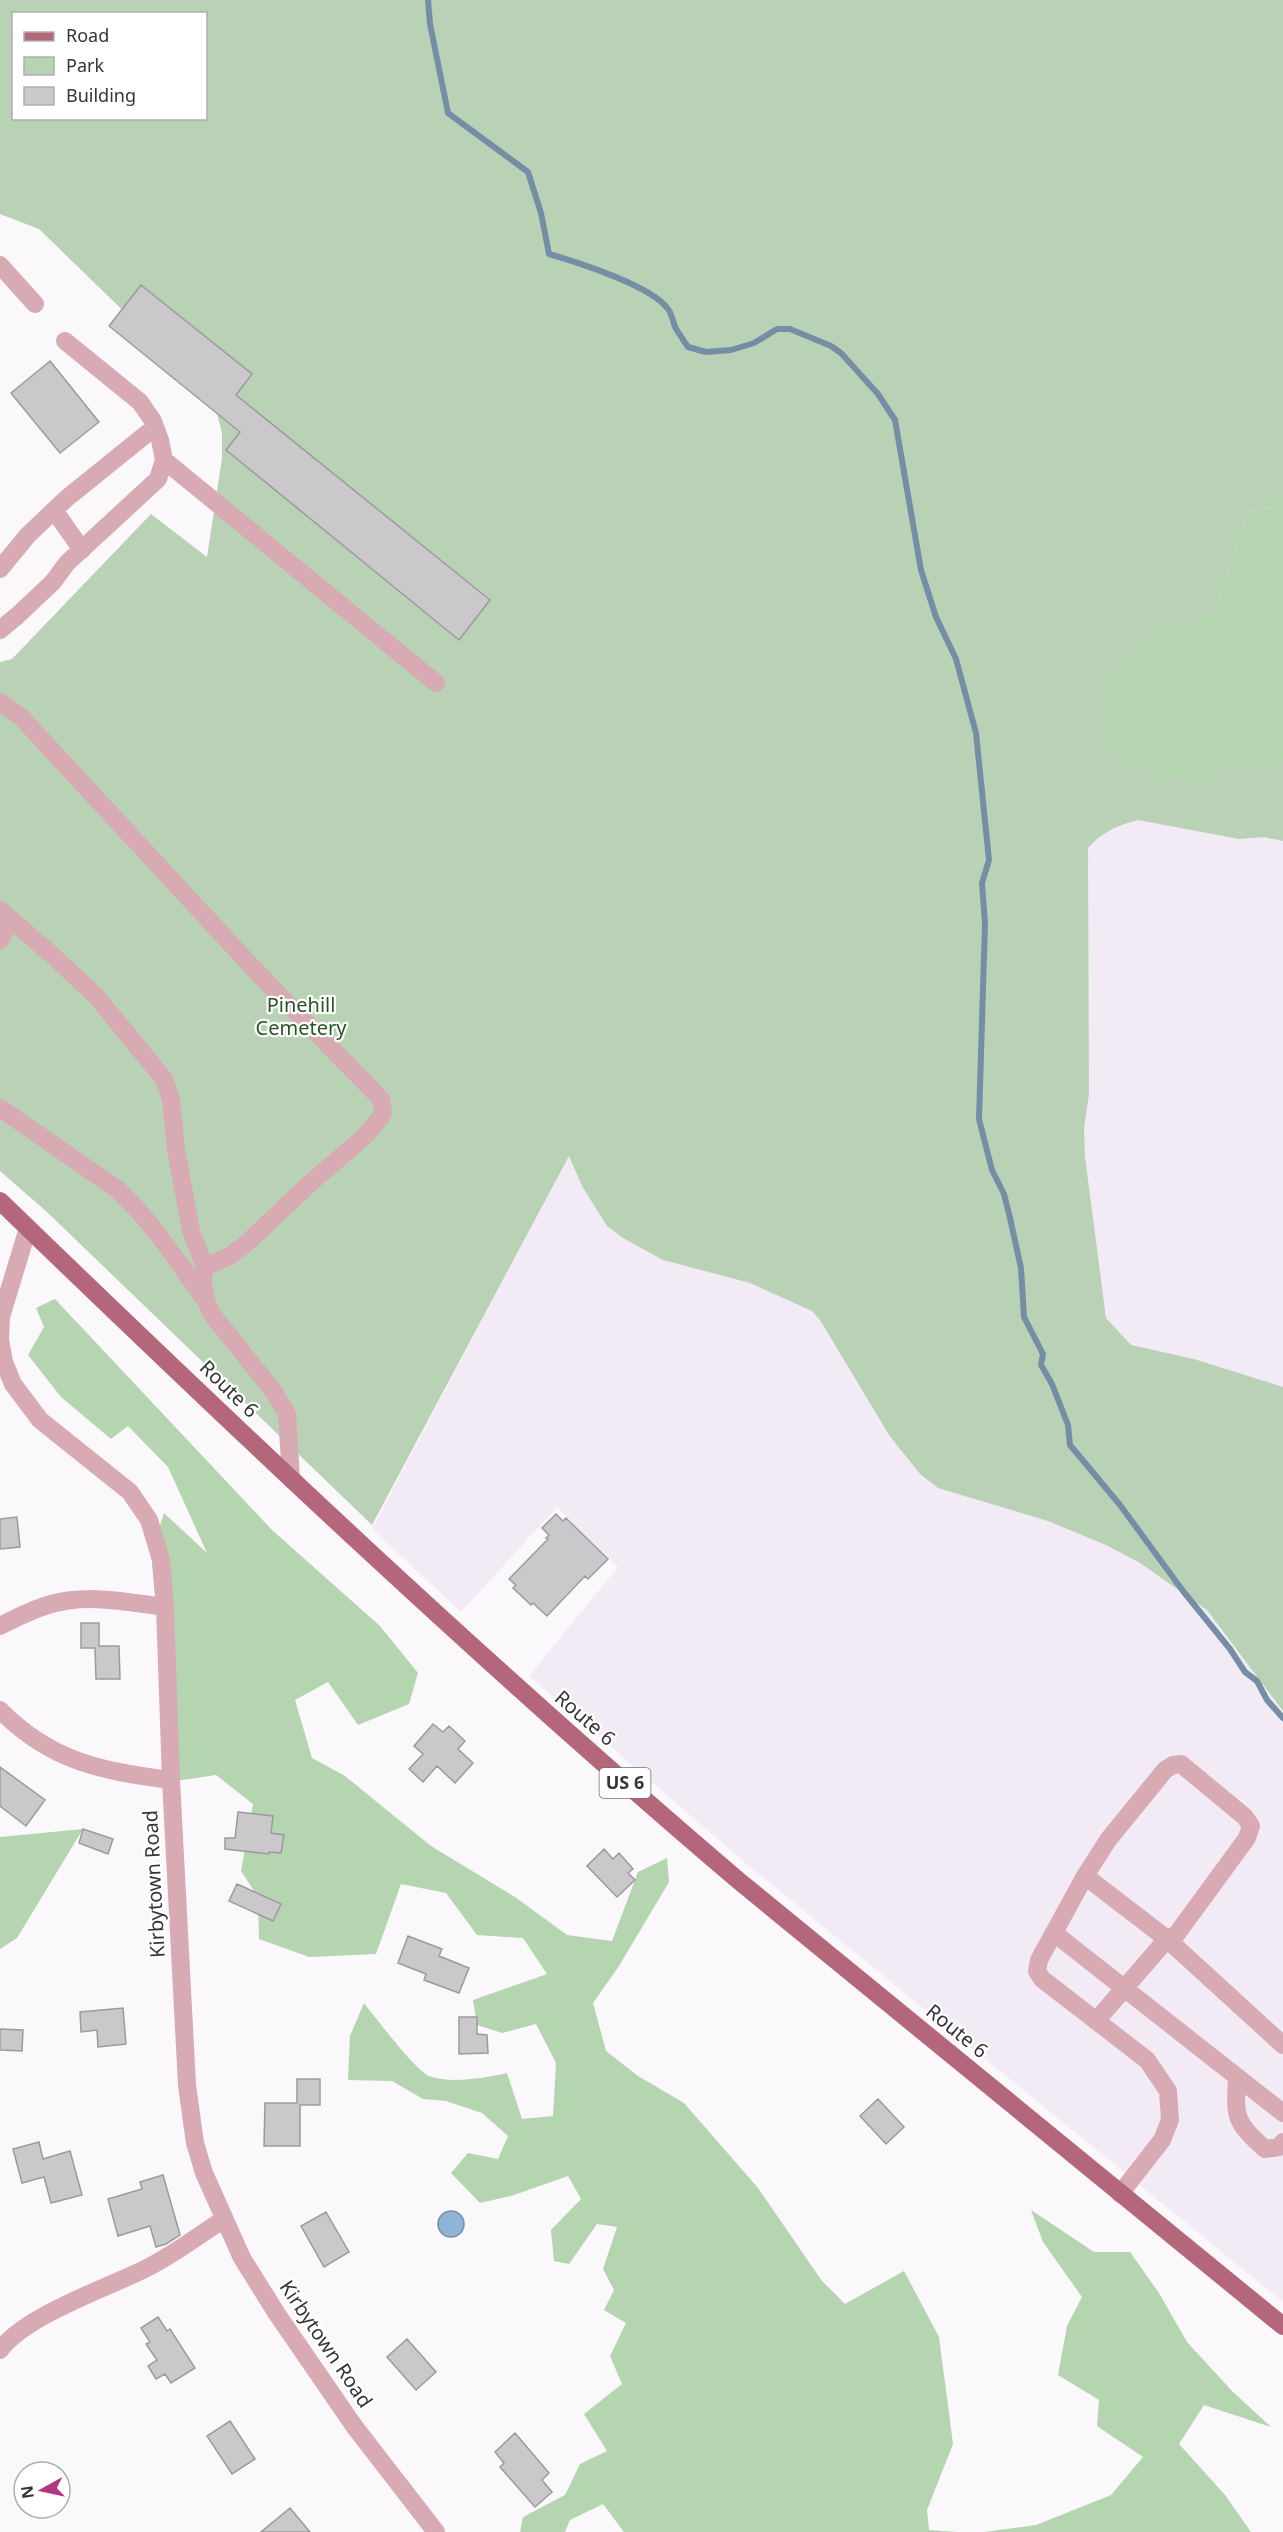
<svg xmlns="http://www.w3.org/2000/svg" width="1283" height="2532" font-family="'Noto Sans',sans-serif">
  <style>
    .built { fill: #f2ebf5 }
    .green { fill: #b9d2b5; fill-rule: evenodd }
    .forest { fill: #b4d5b0 }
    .water { fill: #90b4d5; stroke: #758ea5; stroke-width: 1.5 }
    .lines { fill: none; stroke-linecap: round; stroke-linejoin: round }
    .stream { stroke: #758ea5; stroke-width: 6 }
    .building { fill: #cac8cb; stroke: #9c9a9d; stroke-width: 1.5 }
    .minor { stroke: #d7aab4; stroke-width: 18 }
    .major { stroke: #b4667b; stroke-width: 18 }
    .labels { text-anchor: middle; stroke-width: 4.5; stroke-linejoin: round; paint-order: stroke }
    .shield { fill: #fff; stroke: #727172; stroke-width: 1.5 }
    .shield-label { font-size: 18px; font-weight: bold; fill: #353436 }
    .park-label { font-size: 20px; fill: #285423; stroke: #fff }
    .street-label { font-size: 20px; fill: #353436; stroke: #fff }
  </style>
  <rect width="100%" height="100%" fill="#faf8fb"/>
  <path class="built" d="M1269 0 1283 6V2302L749 1866 529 1676 618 1567 557 1507 461 1612 372 1529 566 1160 720 961Z"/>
  <path class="green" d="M0 0H1283V505L1247 512 1211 626 1283 738V841L1264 837 1239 839 1138 820C1118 825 1102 832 1088 848L1089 1094 1084 1129 1085 1157 1106 1318 1131 1345 1194 1359 1283 1387V1711L1207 1610 1140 1563 1106 1545 1048 1521 938 1488 920 1474 889 1435 820 1320 812 1311 750 1283 663 1260 623 1238 607 1226 582 1186 569 1156 372 1525 47 1212 0 1171V662L12 659 151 514 207 557 222 458V433L213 398 39 229 0 214ZM14 14H206V118H14Z"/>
  <path class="forest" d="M1283 505V761L1176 776 1150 774 1122 760 1100 726 1101 697 1131 656 1166 629 1215 613 1247 512Z
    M55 1299 272 1530 380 1626 418 1673 409 1704 358 1725 328 1682 295 1700 312 1758 345 1776 431 1846 515 1897 567 1935 612 1941 638 1872 667 1858 669 1882 619 1966 593 2003 606 2051 638 2076 684 2103 758 2188 822 2281 845 2304 904 2271 939 2337 953 2444 927 2510 929 2530 957 2532H624L603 2504 570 2520 565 2532H520L523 2517 565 2495 580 2464 607 2451 584 2414 622 2384 610 2356 626 2323 604 2310 614 2290 603 2269 617 2227 597 2224 569 2264 554 2261 551 2230 581 2199 568 2176 514 2195 480 2203 451 2173 468 2153 498 2159 508 2136 482 2113 446 2101 423 2099 392 2081 348 2080 350 2036 364 2003C375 2017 416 2071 429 2076 451 2084 485 2078 507 2073L522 2119 553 2116 556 2063 536 2024 502 2033 477 2025 473 2000 547 1974 523 1938 477 1935 446 1893 401 1884 376 1954 309 1957 259 1939 258 1897 241 1871 253 1804 216 1775 176 1781 167 1648 175 1628 155 1595 151 1552 164 1513 207 1553 168 1467 128 1426 111 1439 61 1397 28 1355 44 1327 36 1308Z
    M83 1829 17 1938 0 1949V1837Z
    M1031 2210 1094 2252H1130L1159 2293 1187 2342 1232 2391 1271 2427 1204 2405 1179 2444 1225 2495 1251 2532H984L1036 2525 1111 2495 1143 2457 1097 2426 1099 2400 1058 2375 1067 2326 1082 2297 1043 2242Z"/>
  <path class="water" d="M438 2224a13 13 0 1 1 26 0a13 13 0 1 1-26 0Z"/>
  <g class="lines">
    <path class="stream" d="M428 0 430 24 448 113 528 172 541 213 549 254C577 262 652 286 668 309 672 314 673 322 675 327 679 334 684 341 688 347L706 352 731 350 754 343 777 329H790L831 346 841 353 878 394 895 420 921 570 936 617 956 659 976 733 989 860 982 883 985 924 979 1119 992 1170 1004 1194 1010 1218 1021 1268 1024 1317 1043 1354 1041 1365 1052 1384 1068 1425 1070 1445 1120 1505 1183 1591 1230 1649 1245 1672 1257 1681 1267 1700 1283 1718"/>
  </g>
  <path class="building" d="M141 285 252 374 236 395 490 600 459 640 226 450 240 432 109 326Z
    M50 361 99 422 60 453 11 393Z
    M556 1514 563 1521 566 1518 608 1559 588 1579 585 1576 547 1616 533 1603 531 1605 513 1588 516 1585 509 1579 548 1539 546 1538 549 1535 542 1528Z
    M17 1517 20 1547 0 1549V1519Z
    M81 1623H99V1646H119L120 1679H96L95 1648H81Z
    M433 1724 443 1732 449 1726 465 1741 458 1749 473 1763 455 1783 437 1766 423 1782 409 1769 423 1754 414 1746Z
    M0 1767 45 1800 26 1826 0 1806Z
    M238 1812 273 1816 271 1833 284 1835 281 1853 269 1852V1854L225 1849V1838H235Z
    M83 1829 113 1839 108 1854 79 1843Z
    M604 1849 613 1859 619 1853 633 1869 628 1873 635 1880 617 1897 587 1866Z
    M237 1884 281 1904 273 1921 229 1901Z
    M408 1936 442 1949 439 1956 469 1968 459 1993 424 1980 426 1974 398 1963Z
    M123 2008 126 2044 98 2047 97 2030 81 2032 80 2012Z
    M459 2017H477V2034L487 2035 488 2053 459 2054Z
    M0 2029 23 2030 22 2051 0 2050Z
    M297 2079H320V2105H300V2146H264L265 2103H297Z
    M878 2099 904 2127 886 2144 860 2116Z
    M39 2142 43 2159 70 2151 82 2195 51 2203 44 2177 22 2183 13 2149Z
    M163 2175 180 2235 166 2244 156 2247 150 2226 118 2236 108 2199 142 2189 140 2182Z
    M326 2212 349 2252 324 2267 301 2226Z
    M158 2317 167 2331 170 2329 195 2368 171 2383 165 2374 156 2379 148 2366 157 2360 146 2344 150 2342 141 2328Z
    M407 2339 436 2372 416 2390 387 2357Z
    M230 2421 255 2459 232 2474 207 2436Z
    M515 2433 549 2473 542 2480 552 2492 535 2507 500 2467 504 2463 495 2452Z
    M290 2508 310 2532H261Z"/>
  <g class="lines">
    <path class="minor" d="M0 265 35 304
      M164 460 436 683
      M54 510 82 550
      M0 569 28 535 67 498 155 427
      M0 630 18 615 53 582 67 563 158 479 164 460 160 440 153 421 140 402 65 341
      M0 702 21 717 254 969 381 1099 383 1111 381 1117 365 1136 307 1186 248 1242 230 1256 205 1267C200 1282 205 1298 211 1313L274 1392 287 1414 291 1479
      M0 910 51 954 96 996 164 1079 171 1100 176 1149 191 1231 205 1267
      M0 940 11 920
      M0 1108 117 1189C152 1221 176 1260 204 1298
      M28 1228 1 1317 0 1339 4 1362 13 1384 40 1420 130 1492 149 1520 161 1560 165 1607 171 1780 187 2085 195 2143 204 2173 242 2258 277 2314 354 2426 436 2532
      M0 1626C16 1618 31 1610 48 1605 86 1593 126 1602 165 1607
      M0 1710C51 1762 102 1771 171 1780
      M1085 1876 1167 1939 1176 1935 1247 1838 1251 1826 1245 1817 1181 1764 1173 1765 1165 1770 1108 1840 1085 1876 1039 1960 1037 1971 1042 1979 1147 2060 1168 2091 1170 2120 1162 2140 1120 2194
      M1054 1933 1283 2113
      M1096 2021 1167 1939 1283 2045
      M1237 2077C1235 2118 1234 2121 1265 2149L1279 2147 1283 2142
      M0 2350C25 2316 106 2288 145 2269 173 2255 198 2236 224 2219"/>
    <path class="major" d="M0 1201C241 1434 484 1664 739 1881L1283 2326"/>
  </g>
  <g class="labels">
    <rect class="shield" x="599.5" y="1768" width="51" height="30" rx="4.5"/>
    <g class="shield-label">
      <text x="625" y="1789">US 6</text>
    </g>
    <g class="park-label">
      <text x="301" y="1012">Pinehill<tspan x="301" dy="23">Cemetery</tspan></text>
    </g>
    <g class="street-label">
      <text transform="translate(229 1389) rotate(44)" y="7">Route 6</text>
      <text transform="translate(585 1718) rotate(41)" y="7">Route 6</text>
      <text transform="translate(154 1884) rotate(-93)" y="7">Kirbytown Road</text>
      <text transform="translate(957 2031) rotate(39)" y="7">Route 6</text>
      <text transform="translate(326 2344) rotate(56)" y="7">Kirbytown Road</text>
    </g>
  </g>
  <rect x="12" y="12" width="195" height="108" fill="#ffffff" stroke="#aeaeaf" stroke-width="1.5"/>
  <rect x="24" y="32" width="30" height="9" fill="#b4667b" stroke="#aeaeaf" stroke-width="1.5"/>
  <text x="66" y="42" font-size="18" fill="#353436">Road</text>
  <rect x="24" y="57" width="30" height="18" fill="#b9d2b5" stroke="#aeaeaf" stroke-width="1.5"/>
  <text x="66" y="72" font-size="18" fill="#353436">Park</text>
  <rect x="24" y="87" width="30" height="18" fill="#cac8cb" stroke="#aeaeaf" stroke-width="1.5"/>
  <text x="66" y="102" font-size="18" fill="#353436">Building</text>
  <g transform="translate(42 2490) rotate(262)"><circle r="28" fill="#ffffff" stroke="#aeaeaf" stroke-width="1.5"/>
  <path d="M0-4.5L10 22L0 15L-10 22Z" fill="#b33685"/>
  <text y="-9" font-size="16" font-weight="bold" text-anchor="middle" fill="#353436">N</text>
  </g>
</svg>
